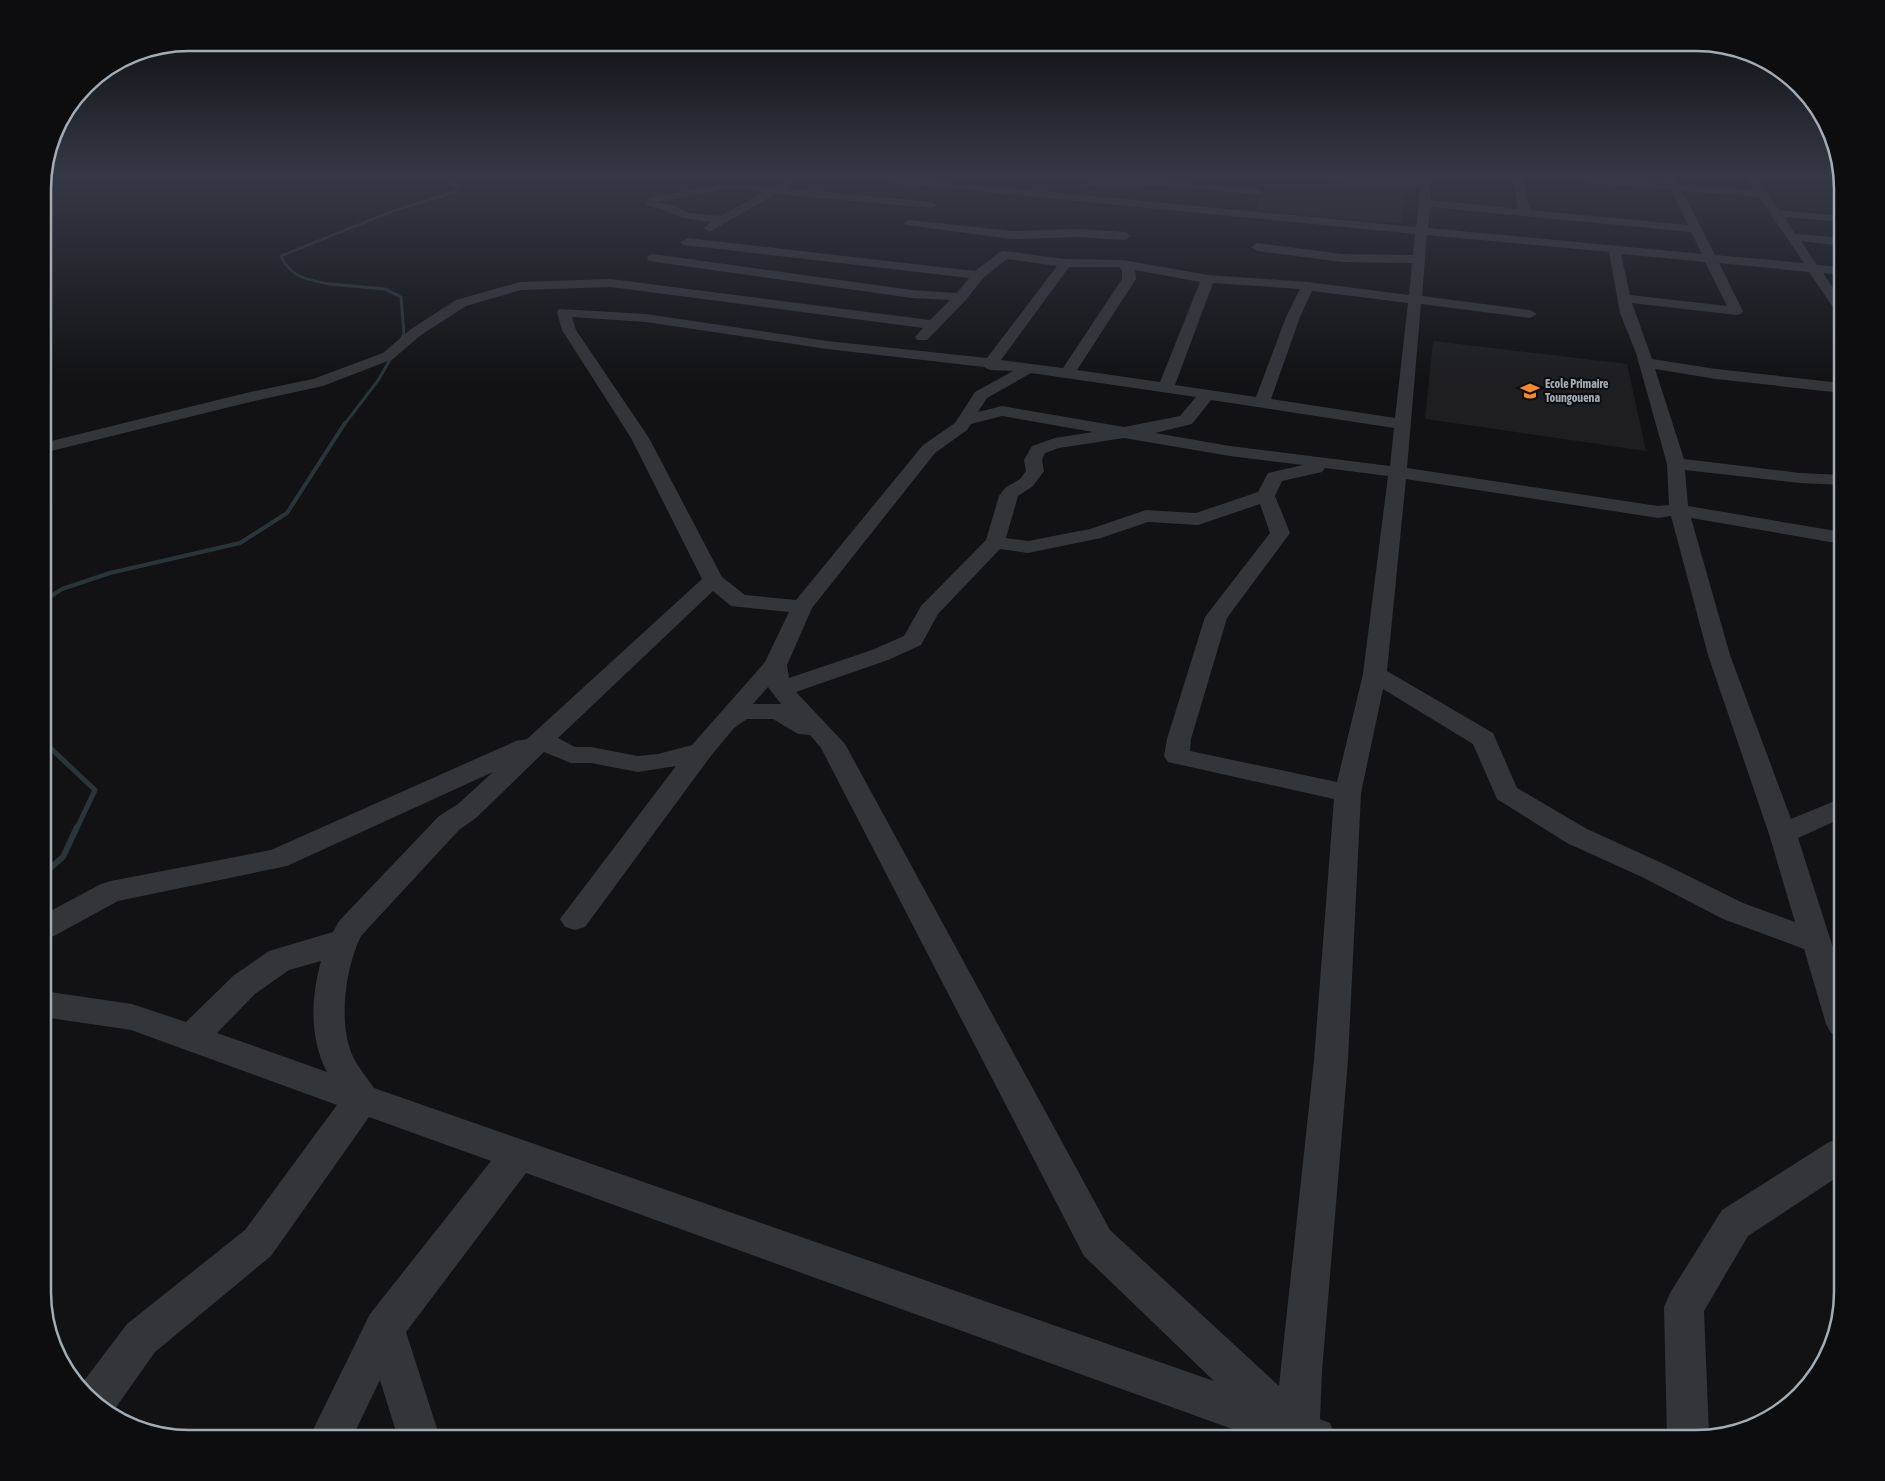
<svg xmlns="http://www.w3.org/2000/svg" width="1885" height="1481" font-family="'Asap Condensed',sans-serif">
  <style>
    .built { fill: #1e1e21 }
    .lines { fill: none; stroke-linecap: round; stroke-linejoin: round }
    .stream-far4 { stroke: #2a3539; stroke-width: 2.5 }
    .stream-far3 { stroke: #2a3539; stroke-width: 3 }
    .stream-far2 { stroke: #2a3539; stroke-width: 4 }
    .stream-far1 { stroke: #2a3539; stroke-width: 5 }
    .stream { stroke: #2a3539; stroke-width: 6 }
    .minor { fill: #333539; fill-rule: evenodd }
    .labels { text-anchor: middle; stroke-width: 4; stroke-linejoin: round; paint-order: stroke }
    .far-poi-label { font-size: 12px; font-weight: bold; fill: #a3acb4; stroke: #0d0d0f; text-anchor: start }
    .rim { fill: none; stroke: #a3acb4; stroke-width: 2.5 }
  </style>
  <rect width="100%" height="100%" fill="#121214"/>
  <path class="built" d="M862 175H942L933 182Z
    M1280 176 1398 186 1405 189 1402 222 1393 223 1264 211 1256 208 1270 177Z
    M1433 341 1627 364 1646 451 1425 419Z"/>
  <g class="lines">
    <path class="stream-far4" d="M334 285C311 280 292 280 281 256L393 211 458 191 459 186 449 181 456 175"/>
    <path class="stream-far3" d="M329 284 385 289 401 297 404 334 400 342
      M344 425 379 379 392 356"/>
    <path class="stream-far2" d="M43 601 62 589 110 573 240 543 287 513 345 423"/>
    <path class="stream-far1" d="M43 741 95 790 77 828"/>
    <path class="stream" d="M43 874 63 857 77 827"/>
    <path class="minor" d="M794 175H806L786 188 931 202 937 205 931 208 776 194 709 232 703 228 711 222 682 218 667 211 648 206 646 204 650 197 728 183 773 187ZM728 189 763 192 721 216 689 213 675 206 658 202Z
      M836 175H871L1416 227 1420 188 1285 178 1280 175H1326L1421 181 1422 175H1432L1430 200 1518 209 1512 175H1522L1530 210 1688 225 1671 190 1535 178 1530 175H1570L1667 183 1663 177 1664 175H1672L1678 184 1754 190 1744 175H1754L1779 210 1842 216V222L1784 217 1795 234 1842 238V246L1801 241 1817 265 1842 267V275L1823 273 1842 301V314L1837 313 1809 272 1719 263 1743 311 1741 314 1736 315 1632 303 1652 359 1716 369 1842 383V393L1716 379 1655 369 1684 459 1800 473 1842 475V485L1800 483 1685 470 1688 506 1842 532V544L1691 518 1730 655 1791 819 1842 798V818L1798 838 1842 976V1037L1831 1033 1826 1024 1804 949 1723 919 1644 878 1567 843 1497 799 1473 744 1383 689 1361 793 1348 1060 1322 1371 1320 1419 1330 1423 1336 1438H1257L526 1173 406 1332 440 1438H398L380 1380 352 1438H309L370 1314 491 1161 369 1117 271 1256 155 1352 112 1413 93 1402 80 1386 127 1324 245 1230 337 1105 131 1030 43 1017V991L132 1004 186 1022 233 976 269 951 333 932 339 921 439 816 458 804 493 772 287 866 118 901 54 936 43 939V915L101 884 111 881 271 850 516 741 527 739 702 579 631 438 562 330 557 312 559 309 646 314 827 341 987 358 1057 266 1007 259 983 278 966 300 927 340H917L915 337 923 328 611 287 521 290 466 306 421 335 393 359 323 386 250 402 43 453V443L250 392 313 379 383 353 411 329 456 300 520 282 611 279 930 320 950 300 912 298 649 261 647 258 649 255 653 254 912 290 957 293 969 278 683 245 681 242 687 238 975 271 1000 252 1004 251 1065 259 1123 260 1208 275 1308 282 1409 295 1412 263 1342 262 1257 251 1251 247 1257 243 1342 254 1413 255 1415 234 841 178ZM1682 191 1759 197 1804 263 1715 255ZM1430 207 1691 232 1702 254 1428 228ZM1427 235 1609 252 1620 313 1636 353 1667 464 1669 505 1658 506 1407 468 1421 304 1530 318 1537 314 1530 310 1422 296ZM1621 254 1705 262 1727 306 1630 295ZM1069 267H1119L1122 270V279L1063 368 1001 360ZM1135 270 1200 282 1160 382 1077 370 1136 279ZM1213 283 1300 289 1286 317 1256 397 1175 385ZM1312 291 1408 303 1395 418 1271 399 1300 317ZM572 317 646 322 827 349 984 367 990 370 1013 371 975 392 955 423 923 445 796 600 745 595 722 577 649 438 576 330ZM1031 373 1196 397 1180 416 1124 427 1002 406 978 412 987 398ZM1211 400 1394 428 1390 466 1230 446 1155 433 1192 424ZM1002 416 1093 432 1055 438 1032 446 1024 460 1026 471 1020 479 1005 488 999 496 986 540 921 606 904 636 872 650 789 678 787 665 812 608 935 453 967 430 971 424ZM1124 438 1230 456 1303 465 1268 473 1258 492 1196 513 1146 510 1090 529 1028 541 1006 538 1018 496 1033 486 1044 471 1042 460 1045 453 1059 448ZM1325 468 1388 476 1363 674 1337 782 1190 751 1191 739 1227 618 1290 533 1275 496 1282 481 1322 472ZM1406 479 1658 518 1671 516 1708 655 1769 834 1795 922 1743 903 1664 864 1587 829 1517 788 1493 733 1387 671ZM1260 504 1270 533 1205 617 1167 739 1164 756 1168 762 1177 764 1334 799 1314 1060 1279 1386 1110 1230 845 744 796 692 888 660 921 645 938 614 1000 549 1028 553 1101 538 1148 522 1198 525ZM713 591 731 606 789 612 765 662 692 745 658 754 638 756 591 747H575L558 738ZM768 687 781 704H753ZM747 719H773L798 734 810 735 821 748 1084 1256 1214 1381 374 1088C366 1076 354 1063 350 1049 339 1017 346 966 361 936L459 830 476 818 544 752 571 763H591L638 772 676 766 560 919 565 927 575 930 585 927 710 757 734 728ZM321 961C311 998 309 1037 327 1072L217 1033 255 994 289 970Z
      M1762 175 1840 177 1841 183 1767 178Z
      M1137 178 1259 189 1264 192 1259 195 1158 186 1107 188 1087 186 1086 184 1091 181H1132Z
      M910 220 1012 231 1078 229 1125 232 1131 236 1125 240 1078 237 1012 239 906 225 904 223 906 221Z
      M1842 1138V1174L1748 1236 1704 1311 1709 1435 1696 1438H1667L1664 1307 1670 1293 1722 1210 1829 1142Z"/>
  </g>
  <linearGradient id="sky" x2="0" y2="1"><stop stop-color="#0a0a0b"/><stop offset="0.46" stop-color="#333945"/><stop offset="1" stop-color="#333945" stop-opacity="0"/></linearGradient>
  <rect width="1885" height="382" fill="url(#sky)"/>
  <defs>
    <g id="school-bare" transform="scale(1.5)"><path d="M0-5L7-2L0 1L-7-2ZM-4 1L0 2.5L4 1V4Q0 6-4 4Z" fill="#f48a29" stroke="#0d0d0f" stroke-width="2.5" paint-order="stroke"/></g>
  </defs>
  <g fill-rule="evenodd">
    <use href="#school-bare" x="1530" y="391"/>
  </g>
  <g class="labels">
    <g class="far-poi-label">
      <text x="1545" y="388">Ecole Primaire<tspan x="1545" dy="14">Toungouena</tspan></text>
    </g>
  </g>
  <path d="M0 0H1885V1481H0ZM189 51H1696A138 138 0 0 1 1834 189V1292A138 138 0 0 1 1696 1430H189A138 138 0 0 1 51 1292V189A138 138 0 0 1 189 51Z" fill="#0d0d0f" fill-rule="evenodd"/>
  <path class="rim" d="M189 51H1696A138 138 0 0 1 1834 189V1292A138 138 0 0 1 1696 1430H189A138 138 0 0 1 51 1292V189A138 138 0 0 1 189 51Z"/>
</svg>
